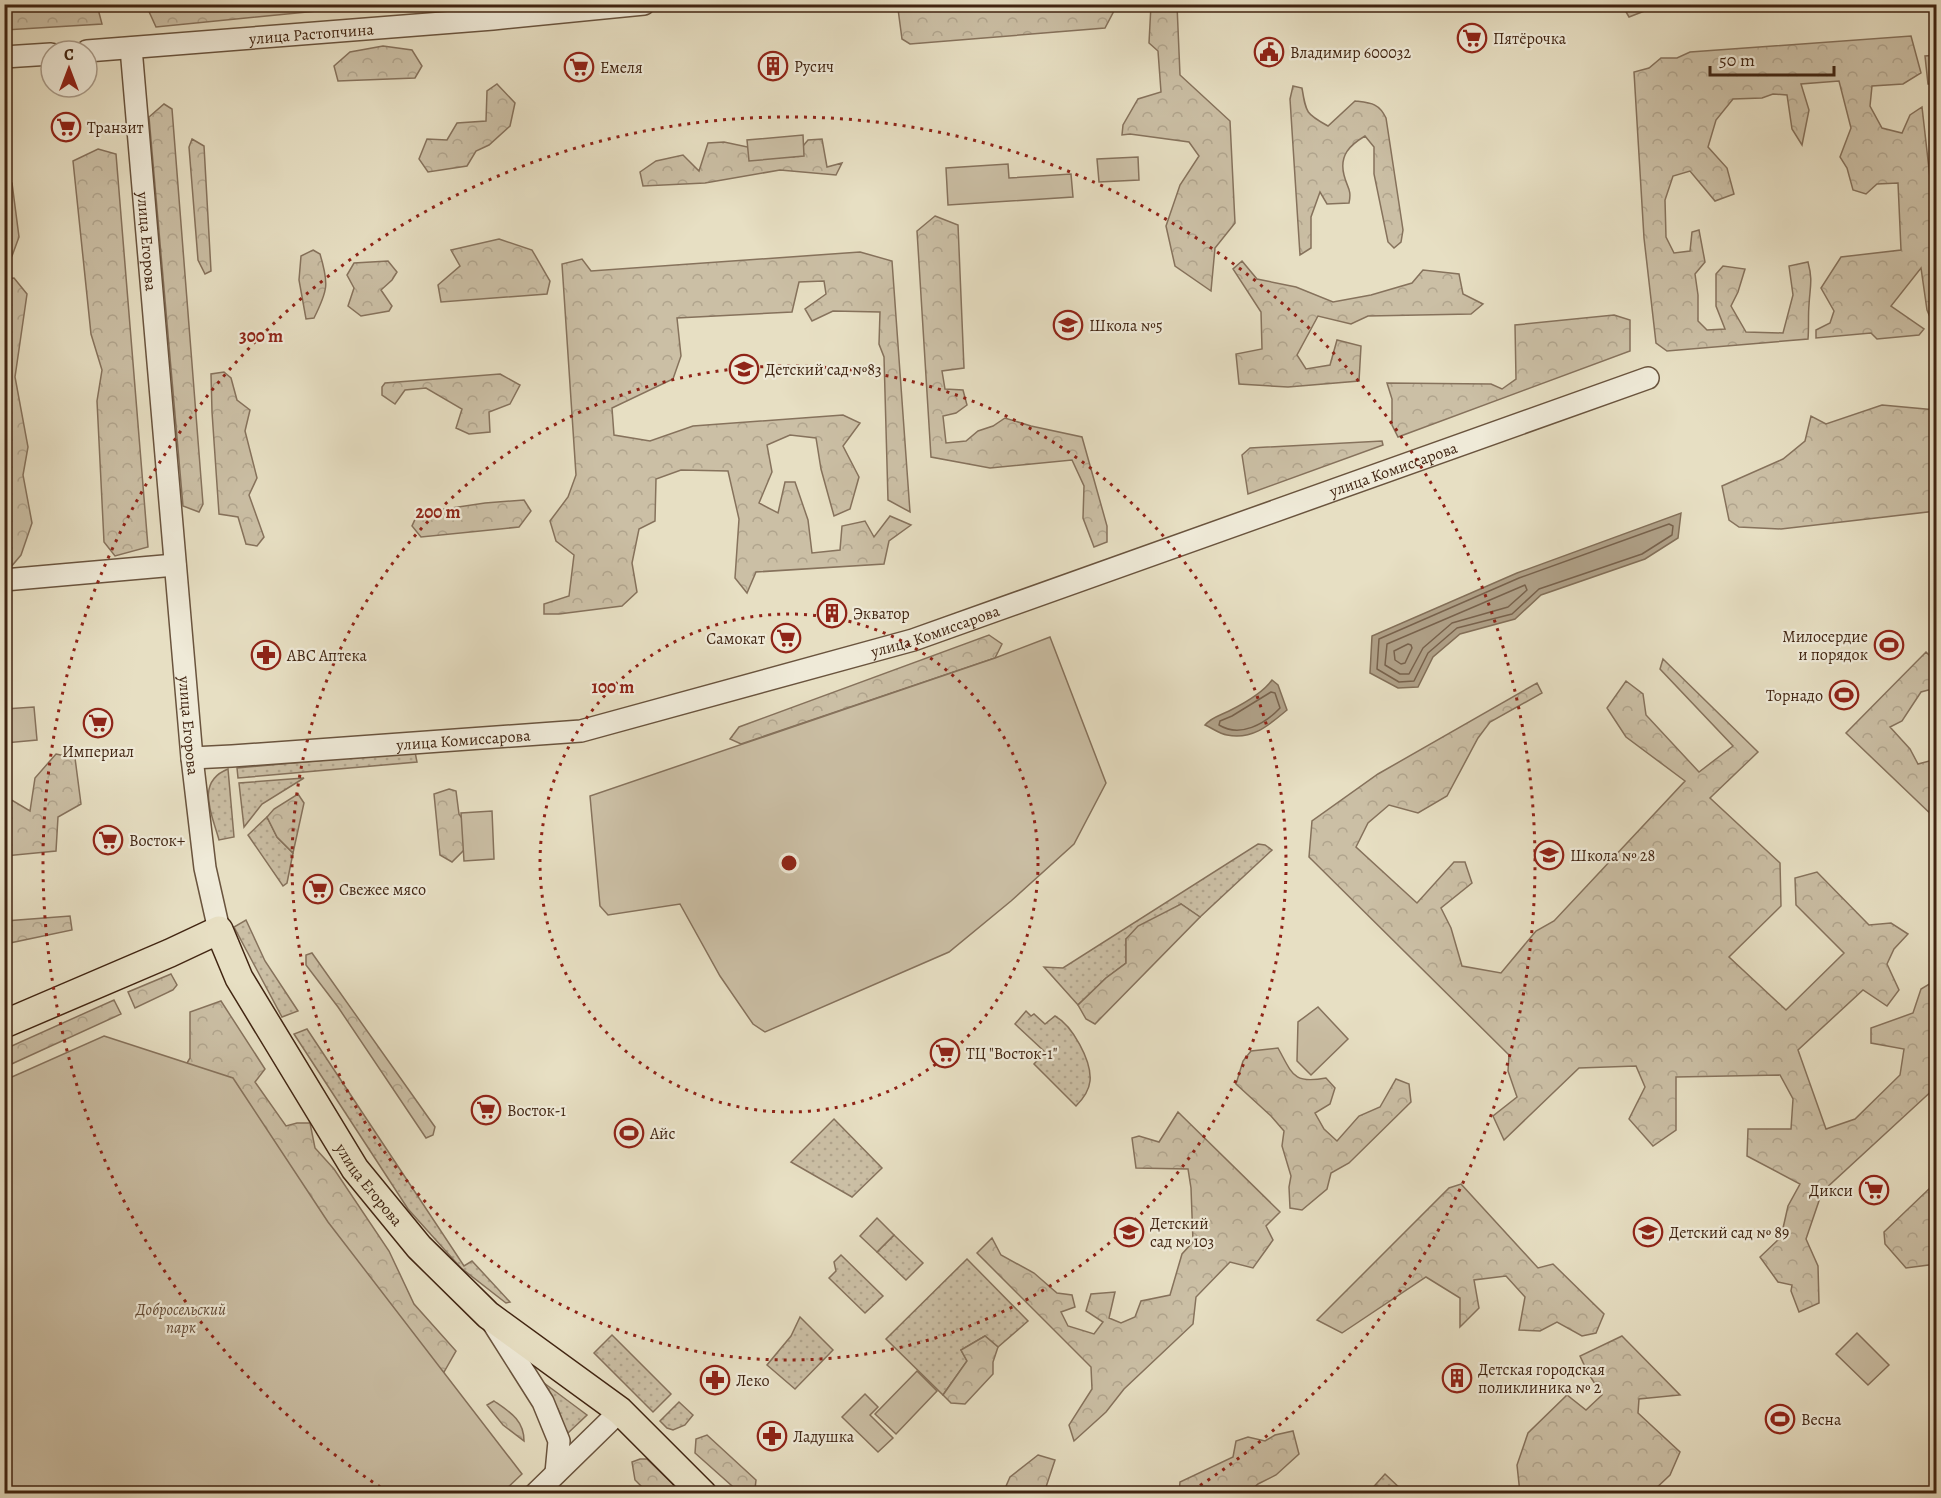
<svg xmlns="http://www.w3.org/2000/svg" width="1941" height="1498" font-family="Alegreya,serif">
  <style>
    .grass { fill: url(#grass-dots); stroke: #86725c; stroke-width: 1.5 }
    .forest { fill: url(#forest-crowns); stroke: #86725c; stroke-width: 1.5 }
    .green { fill: #cbbfa5; stroke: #86725c; stroke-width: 1.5 }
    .water { fill: #afa087; stroke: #836f58; stroke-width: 1.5 }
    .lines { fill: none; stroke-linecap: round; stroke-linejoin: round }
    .shore { stroke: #78624c; stroke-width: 1.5 }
    .minor-casing { stroke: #6a543e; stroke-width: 24 }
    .major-casing { stroke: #412512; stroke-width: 30 }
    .minor { stroke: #efead8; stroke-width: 21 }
    .major { stroke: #e7dfc3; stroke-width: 27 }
    .ring { fill: none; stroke: #8f2418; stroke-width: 3; stroke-dasharray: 3 6 }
    .labels { text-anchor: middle; stroke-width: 4.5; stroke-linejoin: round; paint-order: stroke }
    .street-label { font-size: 16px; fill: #412512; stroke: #efead8 }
    .poi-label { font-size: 16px; fill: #412512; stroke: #efead8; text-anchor: start }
    .park-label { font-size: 16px; font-style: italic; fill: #644c37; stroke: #efead8 }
    .centre { fill: #8f2418; stroke: #efead8; stroke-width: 3 }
    .ring-label { font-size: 18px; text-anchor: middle; font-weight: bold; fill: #8f2418; stroke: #efead8; stroke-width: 4.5; stroke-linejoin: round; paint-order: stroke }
  </style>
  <defs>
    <pattern id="grass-dots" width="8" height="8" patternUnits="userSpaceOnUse" patternTransform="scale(1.5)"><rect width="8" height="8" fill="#cbbfa5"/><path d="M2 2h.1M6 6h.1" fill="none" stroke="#b0a48d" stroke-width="1.8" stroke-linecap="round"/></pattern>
    <pattern id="forest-crowns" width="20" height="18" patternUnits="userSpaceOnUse" patternTransform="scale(1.5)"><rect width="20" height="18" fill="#cbbfa5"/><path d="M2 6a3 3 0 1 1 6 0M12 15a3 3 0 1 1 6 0" fill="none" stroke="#b0a48d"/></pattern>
  </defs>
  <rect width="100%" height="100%" fill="#e7dfc3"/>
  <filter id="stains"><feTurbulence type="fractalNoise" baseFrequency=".00333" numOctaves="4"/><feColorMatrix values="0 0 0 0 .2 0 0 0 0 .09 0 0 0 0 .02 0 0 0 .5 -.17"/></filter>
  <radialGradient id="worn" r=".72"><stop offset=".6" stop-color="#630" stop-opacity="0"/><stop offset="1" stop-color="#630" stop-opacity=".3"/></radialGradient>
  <path class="grass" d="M415 752 417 762 238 778 237 768Z
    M228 769 234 837 219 840C212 814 195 782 228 769Z
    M304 778 262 804 244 827 239 783Z
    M267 817 277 837 293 853 287 883 283 886 248 835Z
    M1258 844 1265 845 1272 850 1200 917 1181 904 1126 939V963L1106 978 1078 1005 1044 967 1063 968Z
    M246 920 265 961 298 1011 282 1017 234 927Z
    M1026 1011 1031 1016 1034 1014 1045 1024 1055 1016C1072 1025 1092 1061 1090 1081 1089 1091 1082 1100 1076 1106L1034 1064 1045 1052 1015 1024Z
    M307 1029 464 1266 472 1261 510 1302 506 1303 461 1268 408 1209 294 1034Z
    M834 1119 882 1168 852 1197 791 1162Z
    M894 1235 923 1263 906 1280 877 1252Z
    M841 1255 883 1296 865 1313 829 1278 836 1271 834 1262Z
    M967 1259 1028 1321 998 1347 985 1336 961 1350 967 1361 943 1395 886 1339Z
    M800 1317 833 1350 795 1389 767 1365 791 1336Z
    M612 1335 671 1394 653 1412 594 1353Z
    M544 1383 587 1415 567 1434 558 1409 542 1390Z
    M679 1402 693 1415 685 1425 673 1430 667 1428 660 1421Z
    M1385 1474 1405 1493H1368Z"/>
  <path class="forest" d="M5 4 97 5 102 24 5 30Z
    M901 4H1136V5L1114 11 1105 28 910 44 902 39 898 9Z
    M146 5H378L156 27Z
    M1151 5H1177L1180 75 1230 121 1235 223 1215 248 1211 291 1175 266 1166 226 1180 185 1199 156 1189 142 1130 134 1122 135 1123 125 1138 99 1161 92 1158 51 1149 43Z
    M1622 5H1660L1629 17Z
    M1911 36 1921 73 1903 84 1872 86 1870 106 1882 128 1902 133 1910 115 1922 107 1936 231V331L1927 310 1921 268 1891 306 1924 329 1919 335 1877 339 1871 333 1816 338V330L1830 323 1834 311 1821 288 1841 257 1901 250 1898 183 1877 184 1866 194 1853 190 1847 168 1840 157 1851 128 1839 81 1801 84 1809 110 1802 145 1792 129 1787 95 1773 94 1762 98 1733 99 1716 120 1708 147 1727 168 1734 194 1715 201 1690 171 1673 176 1665 200 1666 237 1674 253 1690 251 1692 232 1699 230 1705 262 1695 274 1698 295V321L1707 330 1725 329 1716 306V274L1723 266 1745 269 1738 292 1731 306 1746 332 1783 333 1793 295 1789 266 1808 262C1813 281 1810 286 1809 305 1808 316 1809 327 1808 339L1667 351 1656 343 1644 238 1634 72 1649 68 1661 58H1677L1690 52Z
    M383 46 412 50 422 66 415 78 338 81 334 66 350 52Z
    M497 84 515 103 510 126 489 145 476 151 467 166 428 172 419 159 427 139 447 140 457 123 486 121 487 91Z
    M1293 86 1302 88C1306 113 1306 114 1328 126L1355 101C1371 103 1379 103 1386 118L1403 230 1401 242 1394 248 1388 242 1374 174V147L1365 136C1350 145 1339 155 1344 175 1347 188 1352 189 1349 203L1327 204 1320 192 1311 217V248L1300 255 1290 99Z
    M164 104 172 109 203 504 199 512 183 506 149 117Z
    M192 139 204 146 211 271 205 274 198 260 189 147Z
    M822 139 827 167 842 163 836 175 780 170 705 183 643 186 640 172 656 161 683 155 699 171 708 143 724 142 794 157 808 140Z
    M98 149 116 154 148 547 115 556 104 542 97 401 102 370 91 334 73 161Z
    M5 180 12 183 19 237 12 256H5Z
    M935 216 958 225 964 368 942 371 945 389 963 390 967 405 956 413 943 416 946 443 966 441 978 431 993 426 1005 418 1031 426 1082 437 1107 526V542L1094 547 1083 518 1084 486 1072 460 990 468 931 457 917 231Z
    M499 239 532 250 550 281 547 294 441 302 438 285 460 266 451 250Z
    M313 250 320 254C329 284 328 290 314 318L306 319 299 280 301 256Z
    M860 252 892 261 910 512 888 500 884 357 879 344 880 312 833 311 812 321 805 309 826 294 824 281 799 282 792 312 677 318 681 356 673 379 612 408 614 435 650 441 693 426 843 415 860 423 843 446 859 477 850 509 834 516 821 469 816 438 790 435 767 445 772 472 759 503 778 513 785 482H795L808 520 812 553 840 550 842 526 865 521 874 537 890 516 911 525 889 541 884 564 756 572 747 593 735 578 739 519 728 471 681 470 656 479 655 521 639 529 632 563 637 592 622 606 559 614H544V604L569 596 574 555 556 541 550 521 568 497 576 475 562 264 582 259 591 271Z
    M388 261 397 272 392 280 381 290 392 306 389 311 361 316 348 306 354 288 347 275 354 263Z
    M1242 261 1257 279 1296 287 1333 302 1371 295 1412 283 1423 270 1459 274 1463 294 1483 304 1471 314 1368 316 1351 324 1318 316 1297 355 1306 369 1330 365 1337 340 1361 346 1359 381 1288 387 1239 384 1236 354 1262 349 1261 312 1233 269Z
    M14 278 27 294 15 377 28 447 23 475 32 523 21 555 10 568 4 565 5 495 10 473 4 439V279Z
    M1614 315 1630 320V351L1398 437 1392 425V399L1387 383 1491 384 1502 389 1516 379 1515 325Z
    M224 372 231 378 237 400 250 410 245 431 257 478 249 495 264 537 257 546 246 544 238 517 219 514 212 412 211 374Z
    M500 374 520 385 510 404 489 412 490 432 469 434 456 428 462 409 426 388 405 390 395 404 382 395V387L385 383Z
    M1882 405 1936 410V511L1781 529 1739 527 1729 520 1722 486 1783 459 1805 441 1811 416 1826 424Z
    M1382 441 1383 445 1248 494 1242 455 1250 448Z
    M524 500 531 511 519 527 421 537 412 526 418 513 485 503Z
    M989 635 1002 644 995 658 741 744 730 739 739 727Z
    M1926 652 1936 662V688L1921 692 1902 721 1890 727 1910 749 1918 764 1933 760 1936 761V819L1846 733Z
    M1663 659 1758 752 1710 798 1780 863 1781 906 1729 957 1786 1010 1844 953 1796 905 1795 878 1817 872 1869 925 1891 923 1908 934 1894 949 1887 964 1899 990 1887 1006 1863 990 1798 1050 1826 1129 1855 1119 1900 1075 1904 1049 1871 1043V1028L1913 1013 1921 989 1936 980V1087L1822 1192 1806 1239 1818 1266 1819 1303 1799 1312 1791 1291 1792 1285 1778 1282 1760 1257 1781 1237 1788 1206 1800 1184 1747 1156 1748 1129H1791L1793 1099 1780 1075 1676 1077V1130L1653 1146 1629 1119 1645 1087 1636 1066 1579 1068 1504 1140 1493 1116 1517 1097 1508 1071 1509 1055 1309 857 1312 821 1378 774 1537 683 1542 693 1490 722 1478 738 1447 796 1418 813 1389 805 1368 823 1356 847 1417 903 1454 862H1465L1472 883 1441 908 1451 928 1462 966 1501 973 1536 931 1554 921 1685 781 1626 737 1607 708 1626 681 1643 694 1646 715 1699 772 1733 746 1660 669Z
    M56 754 75 758 81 804 58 817 56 851 5 856V796L30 811 35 778Z
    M449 789 456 791 459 814 470 830 465 849 452 862 440 855 434 794Z
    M298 794 304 803 293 853 277 837 267 817 274 809Z
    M1181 904 1200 917 1095 1024 1086 1019 1078 1005 1106 978 1126 963V939L1138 926Z
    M70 916 72 930 5 944V921Z
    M312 953 435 1127 433 1135 426 1138 338 1007 306 965V955Z
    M171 974 177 985 173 990 135 1008 128 992Z
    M114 1000 121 1014 5 1067V1049Z
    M221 1001 265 1069 255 1082 286 1126 297 1123H310L315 1148 334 1169 389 1251 414 1304 456 1351 444 1372 4 1140 183 1070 190 1058V1012Z
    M1278 1048C1293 1075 1293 1084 1326 1078L1335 1088 1330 1104 1315 1113 1324 1129 1337 1141 1359 1116 1380 1107 1396 1079 1409 1084 1411 1102 1349 1163 1331 1173 1327 1189 1302 1210 1290 1208 1289 1187 1291 1176 1282 1146 1284 1131 1271 1116 1236 1084 1243 1061 1251 1051Z
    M1178 1112 1280 1212 1266 1226 1273 1240 1253 1268 1230 1262 1196 1297 1193 1324 1124 1389 1106 1412 1074 1441 1069 1425 1092 1389 1091 1367 977 1253 992 1238 1001 1255 1034 1273 1057 1293 1072 1295 1075 1307 1061 1312 1068 1326 1094 1334 1103 1322 1086 1311 1091 1294 1115 1292 1109 1318 1121 1323 1135 1317 1141 1301 1170 1295 1182 1254 1193 1242 1191 1188 1188 1169 1136 1168 1132 1138 1139 1136 1159 1142Z
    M1461 1184 1538 1268 1553 1264 1604 1314 1596 1333 1582 1336 1557 1322 1540 1331 1519 1330 1525 1297 1506 1276 1474 1280 1479 1308 1460 1327V1298L1426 1277 1342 1333 1317 1320 1449 1188Z
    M1931 1187 1936 1192V1264L1906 1268 1885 1244 1884 1232Z
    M985 1336 998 1347 993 1362V1374L965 1404 951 1403 943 1395 967 1361 961 1350Z
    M1622 1336 1680 1395 1639 1399 1638 1413 1680 1452 1670 1475 1651 1493H1520L1517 1465 1528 1433 1567 1395 1586 1410 1602 1395 1588 1373 1580 1356Z
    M494 1401C510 1412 524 1420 524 1441L503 1425 487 1405Z
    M1293 1431 1299 1454 1276 1475 1258 1484 1248 1493H1179L1180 1482 1233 1457 1236 1441 1248 1437 1265 1441 1275 1435Z
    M707 1435 756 1480 755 1489 748 1493H740L695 1453 696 1439Z
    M1038 1455 1055 1460 1044 1493H1003L1010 1477Z
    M640 1459H647L682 1493H648L635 1480 632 1462Z"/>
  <path class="green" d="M1936 55V84H1928L1925 56Z
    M803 135 804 156 749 161 747 140Z
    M1138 157 1139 180 1099 182 1097 159Z
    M1008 164 1009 178 1071 174 1073 197 948 205 946 168Z
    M1050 637 1106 783 1074 844 1011 901 949 952 765 1032 753 1024 720 976 680 904 608 915 600 906 590 796 995 658Z
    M34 707 37 740 5 743V709Z
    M492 811 494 859 464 861 461 813Z
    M1318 1007 1348 1039 1311 1075 1297 1061 1298 1022Z
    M104 1036 233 1078 328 1222 522 1474 502 1493H5V1080Z
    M877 1218 894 1235 877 1252 860 1236Z
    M1857 1333 1889 1365 1868 1385 1836 1354Z
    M917 1371 937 1391 896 1434 875 1414Z
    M865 1394 878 1407 870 1415 893 1438 878 1452 842 1417Z"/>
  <path class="water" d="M1681 513 1678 538 1645 559 1541 595 1515 619 1460 634 1433 657 1418 687 1398 688 1370 673 1372 636 1517 573Z
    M1272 680 1278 685 1287 710C1269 725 1253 740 1227 735 1220 734 1212 728 1205 725 1212 717 1219 716 1229 711 1243 704 1263 693 1272 680Z"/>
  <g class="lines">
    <path class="shore" d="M1669 524 1673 526 1672 535 1642 554 1539 589 1512 614 1457 628 1428 653 1414 681 1399 682 1377 669 1379 639 1519 578Z
      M1525 585 1527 590 1508 607 1452 623 1423 648 1409 674H1400L1385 665 1387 644Z
      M1408 644 1411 645 1412 648 1405 663 1401 664 1395 660 1394 651Z
      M1271 692 1275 693 1280 708C1265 724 1240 738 1219 725L1220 721 1232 716Z"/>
    <g class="minor-casing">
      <g id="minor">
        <path id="s1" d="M131 48 192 758 205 868 219 930"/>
        <path id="s2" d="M87 51 493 19 644 4"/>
        <path d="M4 57 51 54"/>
        <path d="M4 580 175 565"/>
        <path id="s3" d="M192 758 232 756 581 731 913 640 1648 378"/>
        <path d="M493 1323 543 1402 559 1441 556 1473"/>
        <path d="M535 1494 620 1411"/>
      </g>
    </g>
    <g class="major-casing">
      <g id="major">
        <path id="s4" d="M4 1024 170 953 219 930 239 978 355 1169 419 1247 488 1315 620 1411 703 1494"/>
      </g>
    </g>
    <use href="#minor" class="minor"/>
    <use href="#major" class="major"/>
  </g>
  <g class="ring">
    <circle cx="789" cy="863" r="249"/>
    <circle cx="789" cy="863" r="497"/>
    <path d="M388 1492A746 746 0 1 1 1190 1492"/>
  </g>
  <defs>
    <g id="supermarket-ring" transform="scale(1.5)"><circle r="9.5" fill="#efead8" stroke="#8f2418" stroke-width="1.5"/><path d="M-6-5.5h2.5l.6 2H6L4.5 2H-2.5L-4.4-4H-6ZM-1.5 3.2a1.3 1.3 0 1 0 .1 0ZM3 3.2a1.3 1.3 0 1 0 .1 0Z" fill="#8f2418"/></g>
    <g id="civic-ring" transform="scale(1.5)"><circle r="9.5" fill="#efead8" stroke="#8f2418" stroke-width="1.5"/><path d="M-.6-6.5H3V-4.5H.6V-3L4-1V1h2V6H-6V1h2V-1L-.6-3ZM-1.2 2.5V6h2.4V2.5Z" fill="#8f2418"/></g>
    <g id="building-ring" transform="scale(1.5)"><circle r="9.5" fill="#efead8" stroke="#8f2418" stroke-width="1.5"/><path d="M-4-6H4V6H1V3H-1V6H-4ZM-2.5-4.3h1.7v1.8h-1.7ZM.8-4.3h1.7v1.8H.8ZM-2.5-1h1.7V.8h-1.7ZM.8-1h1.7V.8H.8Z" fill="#8f2418"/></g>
    <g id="school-ring" transform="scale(1.5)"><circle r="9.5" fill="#efead8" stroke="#8f2418" stroke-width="1.5"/><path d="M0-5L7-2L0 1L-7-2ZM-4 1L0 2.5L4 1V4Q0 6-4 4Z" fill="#8f2418"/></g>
    <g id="stadium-ring" transform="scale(1.5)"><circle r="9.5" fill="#efead8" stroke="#8f2418" stroke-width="1.5"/><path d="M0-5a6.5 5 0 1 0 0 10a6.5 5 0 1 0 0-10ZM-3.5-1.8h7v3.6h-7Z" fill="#8f2418"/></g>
    <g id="pharmacy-ring" transform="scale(1.5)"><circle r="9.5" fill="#efead8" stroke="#8f2418" stroke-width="1.5"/><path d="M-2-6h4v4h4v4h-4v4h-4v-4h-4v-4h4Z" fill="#8f2418"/></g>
  </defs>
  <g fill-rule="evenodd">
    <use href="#supermarket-ring" x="1472" y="38"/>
    <use href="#civic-ring" x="1269" y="52"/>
    <use href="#building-ring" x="773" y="66"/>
    <use href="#supermarket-ring" x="579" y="67"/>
    <use href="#supermarket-ring" x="66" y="127"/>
    <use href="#school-ring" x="1068" y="325"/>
    <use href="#school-ring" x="744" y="369"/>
    <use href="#building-ring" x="832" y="613"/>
    <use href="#supermarket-ring" x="786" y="638"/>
    <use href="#stadium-ring" x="1889" y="645"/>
    <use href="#pharmacy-ring" x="266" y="655"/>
    <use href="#stadium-ring" x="1844" y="695"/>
    <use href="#supermarket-ring" x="98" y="723"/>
    <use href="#supermarket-ring" x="108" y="840"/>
    <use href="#school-ring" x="1549" y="855"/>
    <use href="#supermarket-ring" x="318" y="889"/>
    <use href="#supermarket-ring" x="945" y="1053"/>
    <use href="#supermarket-ring" x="486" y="1110"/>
    <use href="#stadium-ring" x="629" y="1133"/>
    <use href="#supermarket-ring" x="1874" y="1190"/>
    <use href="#school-ring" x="1129" y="1232"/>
    <use href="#school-ring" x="1648" y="1232"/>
    <use href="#building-ring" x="1457" y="1378"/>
    <use href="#pharmacy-ring" x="715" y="1380"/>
    <use href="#stadium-ring" x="1780" y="1419"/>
    <use href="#pharmacy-ring" x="772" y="1436"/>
  </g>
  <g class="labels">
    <g class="street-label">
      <text dy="6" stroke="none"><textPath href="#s2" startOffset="225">улица Растопчина</textPath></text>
      <text dy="6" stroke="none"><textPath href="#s1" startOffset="194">улица Егорова</textPath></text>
      <text dy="6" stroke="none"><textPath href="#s3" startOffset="1244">улица Комиссарова</textPath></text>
      <text dy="6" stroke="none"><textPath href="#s3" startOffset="758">улица Комиссарова</textPath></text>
      <text dy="6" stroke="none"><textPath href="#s1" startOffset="680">улица Егорова</textPath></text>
      <text dy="6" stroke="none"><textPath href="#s3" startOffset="272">улица Комиссарова</textPath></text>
      <text dy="6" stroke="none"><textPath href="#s4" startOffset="531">улица Егорова</textPath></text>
    </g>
    <g class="poi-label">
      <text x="1493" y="44">Пятёрочка</text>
      <text x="1290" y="58">Владимир 600032</text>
      <text x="794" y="72">Русич</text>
      <text x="600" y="73">Емеля</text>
      <text x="87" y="133">Транзит</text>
      <text x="1089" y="331">Школа №5</text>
      <text x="765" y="375">Детский сад №83</text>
      <text x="853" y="619">Экватор</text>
      <text x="1868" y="642" text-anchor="end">Милосердие<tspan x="1868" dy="18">и порядок</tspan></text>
      <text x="765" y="644" text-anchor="end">Самокат</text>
      <text x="287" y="661">ABC Аптека</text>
      <text x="1823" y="701" text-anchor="end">Торнадо</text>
      <text x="98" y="757" text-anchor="middle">Империал</text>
      <text x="129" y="846">Восток+</text>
      <text x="1570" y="861">Школа № 28</text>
      <text x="339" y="895">Свежее мясо</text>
      <text x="966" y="1059">ТЦ "Восток-1"</text>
      <text x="507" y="1116">Восток-1</text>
      <text x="650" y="1139">Айс</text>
      <text x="1853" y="1196" text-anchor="end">Дикси</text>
      <text x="1150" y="1229">Детский<tspan x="1150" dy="18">сад № 103</tspan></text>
      <text x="1669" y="1238">Детский сад № 89</text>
      <text x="1478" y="1375">Детская городская<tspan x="1478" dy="18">поликлиника № 2</tspan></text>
      <text x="736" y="1386">Леко</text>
      <text x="1801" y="1425">Весна</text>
      <text x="793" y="1442">Ладушка</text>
    </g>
    <g class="park-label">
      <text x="181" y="1315">Добросельский<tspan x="181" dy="18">парк</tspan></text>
    </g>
  </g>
  <circle cx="789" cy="863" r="9" class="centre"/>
  <g class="ring-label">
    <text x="261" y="342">300 m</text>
    <text x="438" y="518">200 m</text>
    <text x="613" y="693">100 m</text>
  </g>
  <rect width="1941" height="1498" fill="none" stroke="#e7dfc3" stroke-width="24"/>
  <rect x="6" y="6" width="1929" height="1486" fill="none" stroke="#412512" stroke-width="3"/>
  <rect x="12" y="12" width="1917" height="1474" fill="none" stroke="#412512" stroke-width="1.5"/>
  <g transform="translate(69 69)"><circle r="28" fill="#efead8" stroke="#a99b89" stroke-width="1.5"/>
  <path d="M0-4.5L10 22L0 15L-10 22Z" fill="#8f2418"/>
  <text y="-9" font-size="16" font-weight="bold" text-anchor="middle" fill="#412512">С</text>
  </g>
  <path d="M1710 66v9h124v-9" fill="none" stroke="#412512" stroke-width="3"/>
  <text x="1719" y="66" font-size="18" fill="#412512" stroke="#efead8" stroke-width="4.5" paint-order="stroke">50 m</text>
  <rect width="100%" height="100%" filter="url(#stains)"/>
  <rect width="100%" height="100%" fill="url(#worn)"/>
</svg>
